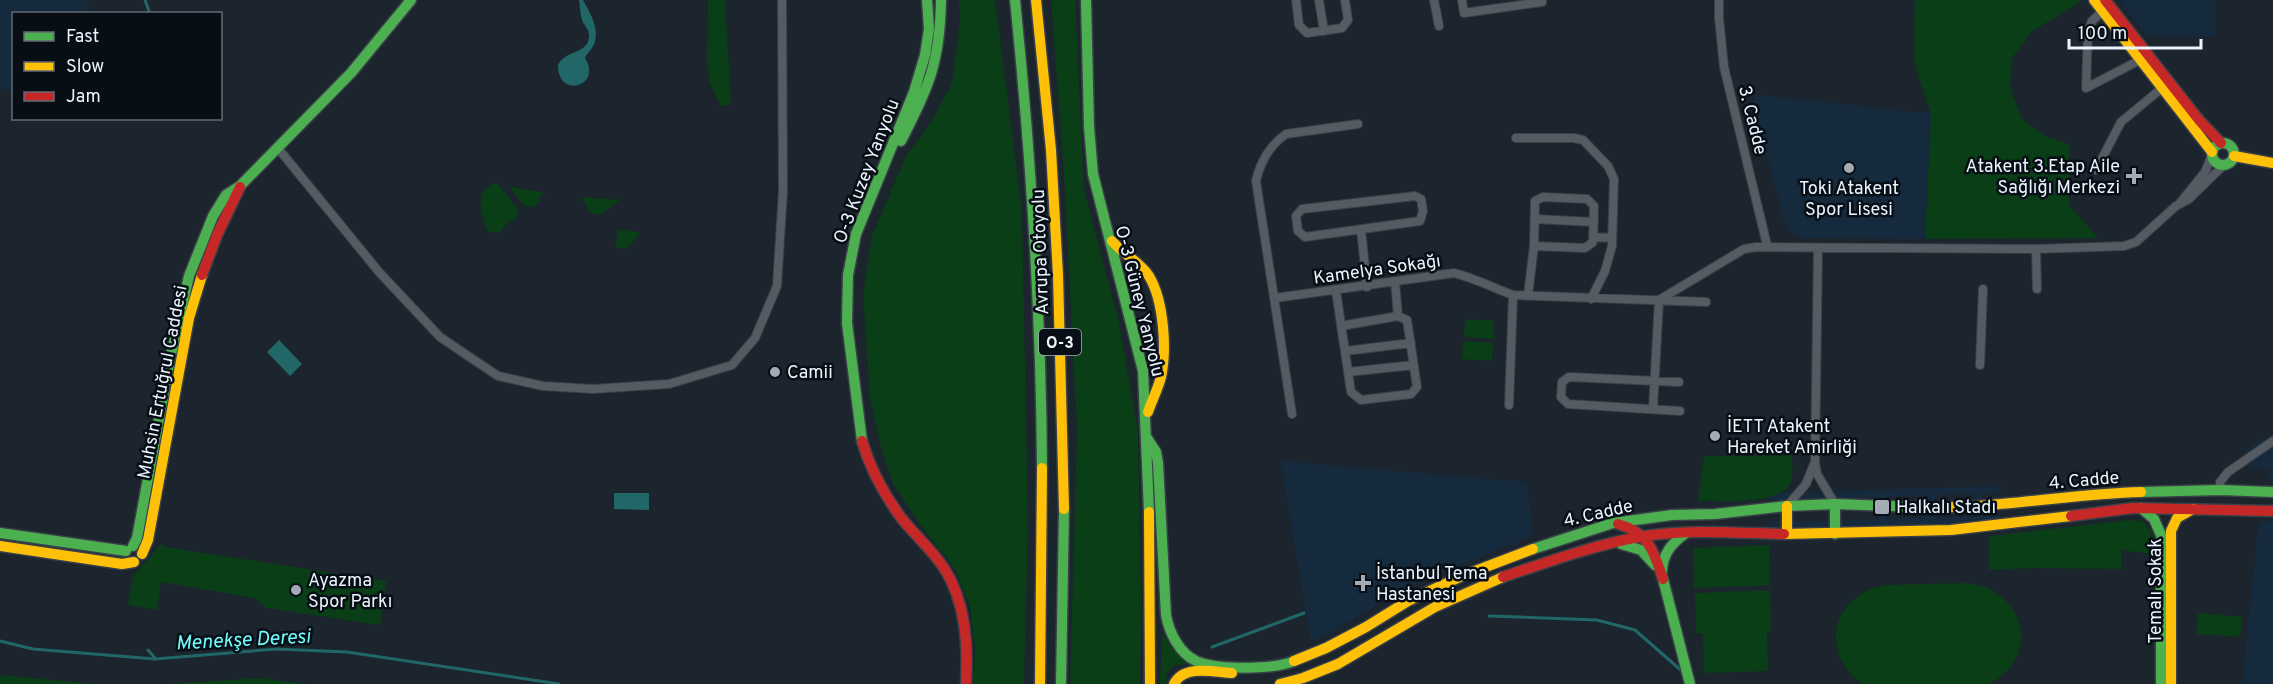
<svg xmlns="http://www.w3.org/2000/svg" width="2273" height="684" font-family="Overpass,sans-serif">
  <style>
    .built { fill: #152a3d; fill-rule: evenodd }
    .green { fill: #093e16 }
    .water { fill: #216768 }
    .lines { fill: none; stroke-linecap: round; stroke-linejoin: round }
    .stream { stroke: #216768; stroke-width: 3 }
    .street-casing { stroke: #394047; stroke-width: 10 }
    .fast-casing { stroke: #394047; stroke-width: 13 }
    .slow-casing { stroke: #394047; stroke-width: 13 }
    .jam-casing { stroke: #394047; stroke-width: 13 }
    .street { stroke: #555b62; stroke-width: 8 }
    .fast { stroke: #4caf50; stroke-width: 10 }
    .slow { stroke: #ffc107; stroke-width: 10 }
    .jam { stroke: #c62828; stroke-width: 10 }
    .poi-dot { fill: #a3acb5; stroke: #070e15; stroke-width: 2 }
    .labels { text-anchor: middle; stroke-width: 5; stroke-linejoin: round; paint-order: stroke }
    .shield { fill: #070e15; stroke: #a7b0b8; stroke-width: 1.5 }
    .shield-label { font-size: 16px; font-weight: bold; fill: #ecf5fe }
    .street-label { font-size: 18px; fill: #ecf5fe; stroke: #070e15 }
    .poi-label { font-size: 18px; fill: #ecf5fe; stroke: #070e15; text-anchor: start }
    .water-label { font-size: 20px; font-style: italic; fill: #71fcfd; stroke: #070e15 }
  </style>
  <rect width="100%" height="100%" fill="#1c252d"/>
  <path class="built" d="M0 0H89L84 10 90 13 14 14 13 90 0 89Z
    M2119 0H2215V37L2148 36Z
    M1752 94 1931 114 1925 239 1801 238 1790 231 1784 222Z
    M2273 434V481H2269V468H2252L2246 449Z
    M1280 461 1527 482 1533 536 1403 588 1331 633 1311 641Z
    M2002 486V493L1982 494V516H2002L2003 523 1769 529V522H1784V514L1777 515 1772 513 1784 507V500H1769V493ZM1974 494 1975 517H1935V495ZM1927 495 1928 517 1887 519 1886 497ZM1878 497 1879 519 1840 520 1839 498ZM1831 498 1832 520 1792 522 1794 507 1791 499Z
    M2259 521 2273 522V684H2242Z"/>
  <path class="green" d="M708 0H725L731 103 728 106 720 105 709 81 707 64Z
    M959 0H995L1022 212 1028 525 1024 684H973L975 649 970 606 955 569 919 523 893 484 881 447 870 397 863 294 872 236 906 156 932 121 952 83 960 22Z
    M1051 0H1075L1084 190 1119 322 1138 433 1141 597 1140 684H1070L1077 429 1064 175Z
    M1915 0H2079L2080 2 2031 32 2012 58 2010 88 2022 119 2045 136 2069 144V205L2098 238 1925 239 1931 114 1914 63Z
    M497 183 518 209 517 218 505 225 501 233 488 232C481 214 472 189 497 183Z
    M509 186 545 193 539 197V201L534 207 524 206Z
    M582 197 620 200 599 215 590 213Z
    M618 229 640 233 627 249 615 247Z
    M1465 319 1494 321 1493 339 1464 337Z
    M1463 341 1493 343 1492 361 1462 359Z
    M1792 455C1792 463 1794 477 1790 484 1779 506 1720 500 1698 501L1704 456Z
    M2130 520 2142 521 2151 530V554L2121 550V569L2031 568 1989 570V536Z
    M161 544 165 547 386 581 380 625 267 608 254 598 161 582 157 610 128 605 133 576Z
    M1769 545 1770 585 1694 588 1693 548Z
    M1967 583C2026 589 2042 659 1988 684H1862C1818 652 1832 594 1886 585Z
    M1770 590 1771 631H1767L1768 671 1704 673 1703 633H1696L1695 593Z
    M2198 613 2242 617 2240 637 2197 634Z
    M1162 632 1171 648 1192 664 1175 665 1167 673 1166 684H1160Z
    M0 675 95 684H0Z
    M260 678 305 684H167Z"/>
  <path class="water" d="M579 0H583C589 11 599 27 595 41 594 48 588 51 585 58 603 87 557 99 558 65 566 49 587 55 589 37 590 29 584 26 582 20 580 14 580 6 579 0Z
    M279 340 302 364 290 376 267 352Z
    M614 493H649V510L614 509Z"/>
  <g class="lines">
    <path class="stream" d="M145 0 150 14
      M1489 616 1597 620 1635 630 1683 672
      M0 641 33 649 155 659 276 649 347 652 559 684
      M1212 647 1304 613
      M148 650 155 658"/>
    <g class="street-casing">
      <path id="street" d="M1296 0 1299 25 1307 33 1342 28 1348 20 1345 0
        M1319 0 1324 31
        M1434 0 1439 26
        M1462 0 1464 13 1542 2V0
        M1719 0V18L1724 67 1767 245
        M2103 11 2092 21 2088 31 2086 88 2140 60
        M1516 138H1574L1583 140 1608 166 1614 179 1612 246 1605 271 1591 299
        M277 147 379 272 440 337 498 376 543 386 593 389 669 384 732 365 755 338 777 286 783 191 782 0
        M2096 170 2121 122 2162 88
        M1415 196 1421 199 1423 211 1420 221 1305 237 1298 231 1296 216 1302 209Z
        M2180 203 2205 172 2212 155
        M1535 219 1594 222
        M1361 229 1367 287
        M1593 237 1612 238
        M1818 248 1815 463 1817 474 1835 504
        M2036 249 2037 289
        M1336 291 1351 392 1361 400 1411 394 1417 387 1407 320 1398 316 1395 281
        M1528 295 1534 246 1535 201 1543 197 1587 199 1594 206 1593 242 1585 248 1534 246
        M1275 298 1454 273C1475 278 1493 288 1513 295L1706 302
        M1659 300 1744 249 1756 247 2036 249 2124 246 2136 242 2176 206 2189 199 2224 165
        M1341 326 1398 316
        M1345 351 1411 343
        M1980 365 1983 289
        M1348 372 1414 365
        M1679 382 1569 377 1562 382 1561 397 1568 404 1680 411
        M1509 405 1513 295
        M1653 409 1659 300
        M1292 414 1256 181C1260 163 1270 145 1286 134L1358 124
        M2220 490V482L2228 472 2273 441
        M1787 506 1806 484 1814 464"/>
    </g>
    <g class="fast-casing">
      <path id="fast" d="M1015 0C1031 156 1041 311 1042 468
        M1086 0 1089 127 1093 174 1143 371 1149 512
        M901 141C929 87 940 62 941 0
        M2212 154a11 11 0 1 1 22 0a11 11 0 1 1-22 0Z
        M1147 438 1156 452 1158 463 1166 615C1169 632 1179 653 1196 661 1217 670 1273 670 1294 661
        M862 441 847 323 848 275 856 234 914 92 925 55 929 29 927 0
        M2141 492 2220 490 2273 492
        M1835 504V534
        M2141 508 2154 519 2161 535V684
        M0 533 126 551
        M1621 544 1641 550 1655 565
        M133 546 137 538 170 359 189 276 213 216 226 195 240 186 351 73 411 0
        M1533 549 1613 523 1672 515 1715 514 1787 506 1835 504 1916 507
        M1662 571C1663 553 1672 543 1686 533
        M1663 579 1690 684
        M1061 684 1064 509"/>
    </g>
    <g class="slow-casing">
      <path id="slow" d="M1036 0 1051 150 1058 275 1064 509
        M2094 0 2212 152
        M2234 156 2273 163
        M1112 241C1123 254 1140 262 1149 276 1164 301 1167 350 1161 377 1158 389 1152 400 1148 412
        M1787 506V534
        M1916 507C1992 510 2066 494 2141 492
        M1149 512 1150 684
        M1784 534 1951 530 2071 516
        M0 546 122 564 134 562
        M142 554 148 540 189 318 202 275
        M1294 661 1326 648 1366 627 1408 601 1462 576 1533 549
        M1040 684 1042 468
        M1174 684C1184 664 1214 672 1232 673
        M1280 684 1303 678 1338 664 1435 607 1503 577
        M2171 684V531L2177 518 2193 509"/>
    </g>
    <g class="jam-casing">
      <path id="jam" d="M2105 0 2199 120 2221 143
        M202 275 217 235 240 187
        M862 441C870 468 885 496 902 519 915 535 932 550 944 568 966 602 968 645 966 684
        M2071 516 2133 508 2273 511
        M1618 524C1648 532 1654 552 1663 579
        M1503 577C1550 561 1597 544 1645 536 1691 529 1738 533 1784 534"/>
    </g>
    <use href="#street" class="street"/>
    <use href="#fast" class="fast"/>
    <use href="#slow" class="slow"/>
    <use href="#jam" class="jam"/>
  </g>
  <g class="poi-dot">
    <circle cx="1849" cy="168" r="6"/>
    <path d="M2131 167h6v6h6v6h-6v6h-6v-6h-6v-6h6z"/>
    <circle cx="775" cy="372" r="6"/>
    <circle cx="1715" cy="436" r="6"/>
    <rect x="1874" y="499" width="16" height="16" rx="3"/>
    <path d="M1360 574h6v6h6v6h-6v6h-6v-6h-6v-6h6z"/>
    <circle cx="296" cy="590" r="6"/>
  </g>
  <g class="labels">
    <rect class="shield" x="1039" y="329" width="42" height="26" rx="4.5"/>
    <g class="shield-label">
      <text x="1060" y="348">O-3</text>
    </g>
    <g class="street-label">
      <text transform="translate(1753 120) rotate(76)" y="6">3. Cadde</text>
      <text transform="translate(866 171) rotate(-69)" y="6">O-3 Kuzey Yanyolu</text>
      <text transform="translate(1040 252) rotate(-92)" y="6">Avrupa Otoyolu</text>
      <text transform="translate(1377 269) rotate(-8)" y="6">Kamelya Sokağı</text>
      <text transform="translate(1140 301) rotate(76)" y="6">O-3 Güney Yanyolu</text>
      <text transform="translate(162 382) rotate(-79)" y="6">Muhsin Ertuğrul Caddesi</text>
      <text transform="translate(2084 480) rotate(-5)" y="6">4. Cadde</text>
      <text transform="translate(1598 513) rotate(-13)" y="6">4. Cadde</text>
      <text transform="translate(2155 591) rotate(-90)" y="6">Temalı Sokak</text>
    </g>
    <g class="poi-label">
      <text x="2120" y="172" text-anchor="end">Atakent 3.Etap Aile<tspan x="2120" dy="21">Sağlığı Merkezi</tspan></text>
      <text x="1849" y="194" text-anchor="middle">Toki Atakent<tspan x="1849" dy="21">Spor Lisesi</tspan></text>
      <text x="787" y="378">Camii</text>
      <text x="1727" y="432">İETT Atakent<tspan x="1727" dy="21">Hareket Amirliği</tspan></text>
      <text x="1896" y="513">Halkalı Stadı</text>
      <text x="1376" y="579">İstanbul Tema<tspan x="1376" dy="21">Hastanesi</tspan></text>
      <text x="308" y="586">Ayazma<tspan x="308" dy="21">Spor Parkı</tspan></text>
    </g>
    <g class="water-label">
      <text transform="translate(243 639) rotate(-3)" y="7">Menekşe Deresi</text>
    </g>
  </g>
  <rect x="12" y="12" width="210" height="108" fill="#070e15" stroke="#636a72" stroke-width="1.5"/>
  <rect x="24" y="32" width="30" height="9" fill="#4caf50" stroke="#636a72" stroke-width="1.5"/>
  <text x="66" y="42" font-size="18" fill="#ecf5fe">Fast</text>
  <rect x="24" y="62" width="30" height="9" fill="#ffc107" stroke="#636a72" stroke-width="1.5"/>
  <text x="66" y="72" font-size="18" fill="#ecf5fe">Slow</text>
  <rect x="24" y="92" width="30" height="9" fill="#c62828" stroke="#636a72" stroke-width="1.5"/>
  <text x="66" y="102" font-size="18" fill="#ecf5fe">Jam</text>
  <path d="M2069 39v9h132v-9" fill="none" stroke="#ecf5fe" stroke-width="3"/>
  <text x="2078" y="39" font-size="18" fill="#ecf5fe" stroke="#070e15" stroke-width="4.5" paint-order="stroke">100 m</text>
</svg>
